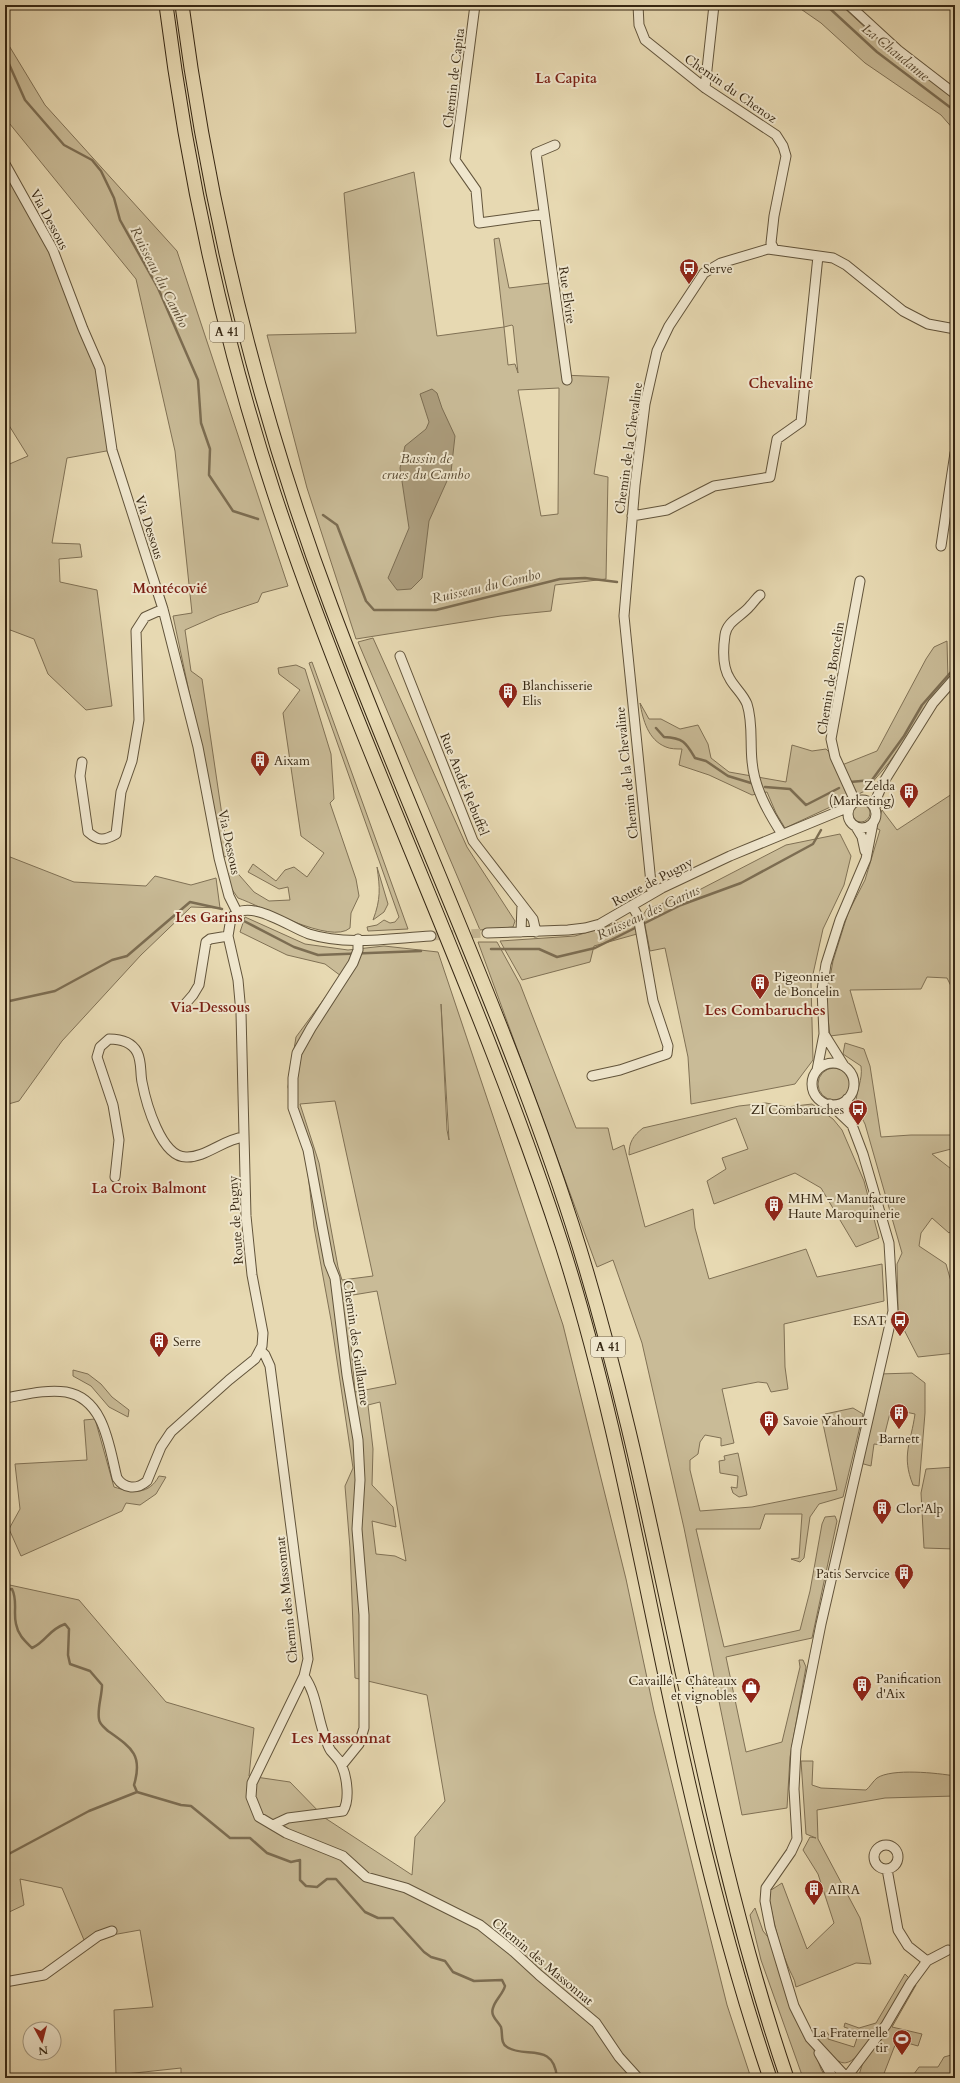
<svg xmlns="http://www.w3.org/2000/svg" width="960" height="2083" font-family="Cardo,serif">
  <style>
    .green { fill: #c9bb97; stroke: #807155; fill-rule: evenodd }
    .water { fill: #ab9c7c; stroke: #7c6d52 }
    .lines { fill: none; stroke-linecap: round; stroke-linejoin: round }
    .stream { stroke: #7c6d52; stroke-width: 2.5 }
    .minor-tunnel { stroke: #c4b592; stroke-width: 9; stroke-dasharray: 9 4.5; stroke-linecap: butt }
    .minor-casing { stroke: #62543b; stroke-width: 11 }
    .highway-casing { stroke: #362713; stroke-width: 15 }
    .minor { stroke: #efe6cd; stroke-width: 9 }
    .highway { stroke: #e7d9b2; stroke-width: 13 }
    .labels { text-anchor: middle; stroke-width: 4; stroke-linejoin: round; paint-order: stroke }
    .shield { fill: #efe6cd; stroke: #6e604b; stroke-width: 1 }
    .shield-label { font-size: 12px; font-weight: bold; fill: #362713 }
    .street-label { font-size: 13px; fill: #362713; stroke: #efe6cd }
    .poi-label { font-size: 13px; fill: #362713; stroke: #efe6cd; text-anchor: start }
    .water-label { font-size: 14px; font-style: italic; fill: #594a32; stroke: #efe6cd }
    .neighbourhood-label { font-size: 14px; font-weight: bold; fill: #7a1f14; stroke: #efe6cd }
    .quarter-label { font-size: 15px; font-weight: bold; fill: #7a1f14; stroke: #efe6cd }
  </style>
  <rect width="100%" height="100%" fill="#e7d9b2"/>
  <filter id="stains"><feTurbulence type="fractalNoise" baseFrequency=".005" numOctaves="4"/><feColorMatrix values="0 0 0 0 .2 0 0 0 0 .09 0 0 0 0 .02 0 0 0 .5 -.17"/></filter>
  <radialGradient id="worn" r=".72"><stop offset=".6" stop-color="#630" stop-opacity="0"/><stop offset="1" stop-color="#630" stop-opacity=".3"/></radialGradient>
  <path class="green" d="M795 5H841L887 48 955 99V131L941 115 865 63 821 23Z
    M5 39 45 105 177 251 288 586 262 593 258 602 219 615 185 630 191 671 202 679 228 856 224 857 173 616 192 613 175 451 136 279 5 118Z
    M5 168 60 270 100 368 112 450 67 458 52 543 80 544 82 557 59 559 60 582 97 590 112 706 86 710 48 674 34 639 5 628V466L28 456 5 419Z
    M414 172 437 336 504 327 494 239 499 238 509 288 550 283 562 375 609 377 594 474 608 477 606 579 555 585 551 611 501 616 356 639 307 488 267 335 356 333 344 193ZM512 325 513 326 518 373 515 364 508 365 504 327ZM559 388 558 514 541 516 518 390Z
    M373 638 467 847 515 921 513 927 480 930 358 642Z
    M947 641 948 680 888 764 865 791 785 828 776 813 767 792 752 795 709 775 679 765 682 749C677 749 670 749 666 747 648 740 643 720 640 703L649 719H661L680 729 698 725 708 744 711 758 729 772 786 782 792 745 812 751 826 749 842 765 877 751 926 659 934 647Z
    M312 662 408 929 368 931 367 927 377 925 384 920 390 923 395 922 399 917 309 663Z
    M296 665 305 669 331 754 334 799 330 803 356 879 359 896 351 913 350 928C331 945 261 906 238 898L231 888 228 875 233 868 254 892 269 901 290 900 288 887 279 889 248 872 253 864 276 881 285 870 294 867 307 877 324 853 301 836 283 713 300 690 279 674 278 668Z
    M955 792V986H951L947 978 927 977 921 989 850 990 862 1032 830 1036 826 999 833 961 848 913 865 880 880 830 876 828 882 810 897 830Z
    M852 813a9 9 0 1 1 18 0a9 9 0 1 1-18 0Z
    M840 834 851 856 844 885 823 929 811 983 813 1060 795 1084 691 1104 688 1057 665 948 650 951 643 915 647 909 701 889 786 845Z
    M5 855 74 882 146 886 155 876 191 885 216 878 220 908 191 907 141 955 62 1041 19 1101 5 1105Z
    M377 867 388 904 384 912 373 920C381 899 380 888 377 867Z
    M245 917 305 944 348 950 384 946 438 952 563 1325 626 1579 654 1711 727 2005 751 2078H181V2068L116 2075 114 2010 153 2007 140 1930 84 1940 62 1888 20 1879 24 1905 5 1914V1584L79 1600 166 1702 254 1728 249 1776 290 1782 325 1818 412 1875 415 1837 445 1801 427 1695 355 1678 350 1548 345 1486 353 1468 331 1320 314 1227 306 1156 288 1087 296 1037 341 976 325 964 287 955 240 932ZM441 1004 449 1140 447 1130ZM335 1101 373 1276 342 1280 338 1267 319 1163 300 1104ZM377 1291 396 1384 355 1392 347 1296ZM380 1402 406 1561 395 1556 376 1554 372 1521 396 1527 393 1507 372 1485 373 1449 368 1405Z
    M634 918 637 934 594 946 590 962 522 980 500 941 575 936Z
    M478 942H497L520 984 576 1128H608L613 1150 624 1145 645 1227 693 1209 695 1228 709 1279 806 1249 817 1277 882 1264 884 1301 784 1324 785 1367 788 1389 771 1392 767 1383 758 1382 722 1389 734 1443 721 1446V1438L705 1435 700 1442 698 1454 690 1460V1470L700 1511 752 1507 837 1490 822 1419 825 1414 853 1408 863 1414 843 1497 819 1504 810 1517 804 1558 800 1562 791 1559 799 1558 802 1514H765L760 1529H696L724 1647 800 1630 810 1591 822 1524 825 1517 835 1516 837 1521 812 1638 726 1657 746 1752 782 1742 800 1667 799 1660H803L806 1667 790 1757 787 1808 742 1815 684 1528 642 1343 613 1260 597 1267Z
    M845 1043 864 1049 870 1066 881 1137 911 1135H955V1148L932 1154 955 1172V1228L949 1233 932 1218 921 1233 919 1246 946 1264 954 1292 955 1353 918 1357 900 1322 898 1311 897 1264 902 1253 865 1124C862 1118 857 1110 856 1104 856 1089 863 1081 861 1066L843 1054Z
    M818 1084a16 16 0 1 1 32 0a16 16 0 1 1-32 0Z
    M766 1103 787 1107 812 1104 833 1119 842 1130 864 1181 879 1238 856 1247 821 1188 795 1173 714 1204 707 1181 726 1169 722 1158 748 1149 736 1118 629 1155C629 1142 633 1136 643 1128L739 1106Z
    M73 1370 88 1374 101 1384 112 1397 129 1410 128 1417 109 1407 91 1386 73 1376Z
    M912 1373 925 1383V1413L919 1486 913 1485C901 1455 911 1443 915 1414L891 1409 882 1445 874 1444 871 1466 860 1463 879 1374Z
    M95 1419 114 1487C133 1493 149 1495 159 1476L166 1477 156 1494 140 1505 126 1503 122 1511 21 1556 9 1529 20 1509 15 1464 87 1460 84 1420Z
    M738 1453 747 1495 739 1497 733 1493 731 1487 737 1488 738 1476 720 1473 719 1461 725 1460 724 1456Z
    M955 1467V1549L924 1548 921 1493 926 1469Z
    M801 1761H813L812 1785 821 1788 866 1790C870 1787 873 1781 877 1778 892 1768 937 1773 955 1776V1796L885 1798 817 1810 818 1839 860 1918 871 1964 856 1963 796 1987C795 1978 790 1973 787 1964 778 1942 772 1916 768 1892L782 1883 807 1949 834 1923 818 1874 803 1850 810 1837 816 1838 806 1834Z
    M755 1908 763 1931 773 1943 781 1959 821 2069 826 2078H803L761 1960 750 1915Z
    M905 1974 916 1985 892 2027 922 2034 918 2046 897 2040 883 2076 877 2078H858L870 2040C845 2074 841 2067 816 2039L821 2031H826L829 2035 828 2039 854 2047 859 2032 844 2027 845 2023 859 2028 876 2023Z
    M955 2054V2078H911L919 2067H938L944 2057Z"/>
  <path class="water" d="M432 389 437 393 442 408 455 436 451 472 429 521 422 578 411 589 397 590 388 578 409 528 400 468 405 446 426 429 429 422 420 394Z"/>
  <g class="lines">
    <path class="stream" d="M826 5 877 52 955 111
      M5 55 25 100 64 145 92 160 101 171 114 198 120 220 158 288 198 380 201 423 210 449 209 475 233 511 258 519
      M323 515 337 525 366 601 374 610H436L560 579 585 578 617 582
      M656 728 664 737C684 738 686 743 695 758L706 761 728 776 751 783
      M850 782 872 780 904 736 922 705 951 672 955 670
      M765 787 790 789 806 805 839 788
      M242 920 294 947 318 955 421 951
      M491 949H539L557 957 595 948 681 905 741 883 813 844 821 830
      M5 1002 55 991 112 960 127 956 190 902 222 909
      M5 1590 12 1589C18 1601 13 1612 16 1624 18 1635 25 1641 32 1648 47 1641 48 1630 65 1624L69 1629 68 1655 70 1664 90 1671 102 1685C102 1696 97 1709 99 1719 99 1724 105 1728 108 1731 132 1748 143 1755 134 1785L137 1792 181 1805 191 1806 230 1838H250L267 1853 291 1862 300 1860V1880L306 1886 317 1887 327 1879H336L365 1912 378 1918H393L424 1952 431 1957 445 1961 453 1972 474 1981 502 1980 505 1986C503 1994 495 2000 493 2008 490 2016 498 2021 501 2027 503 2034 500 2043 507 2047 524 2059 554 2041 557 2078
      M5 1856 89 1811 137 1792"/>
    <path class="minor-tunnel" d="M431 936 487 933"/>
    <g class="minor-casing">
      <path id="minor" d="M475 5 455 160 476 190 479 223 544 214
        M638 5 639 25 645 40 705 88 776 135 783 146 786 156 774 216 771 243 774 249
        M849 5 898 50 955 94
        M705 88 714 5
        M555 145 536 153 567 380
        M5 164 53 250 83 329 100 368 112 450 163 609 198 747 219 858 229 896 237 912
        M632 516 667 510 714 486 770 477 777 439 801 422 818 256
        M941 546 955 453
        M760 595C756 598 754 602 750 606 742 616 727 621 725 635 723 649 722 667 730 679 735 688 743 694 747 704 753 722 750 743 752 761 754 788 768 812 782 834
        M400 656 473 841 533 919 536 932
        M82 762 80 776 88 832C98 841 104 841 116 834L121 792 132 761 139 720 136 631 145 617 163 609
        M848 814a14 14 0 1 1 28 0a14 14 0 1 1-28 0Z
        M855 801 835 757 831 739 860 581
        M875 808 877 797 883 783 933 703 955 678
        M856 827 862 837 865 851
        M652 893 624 616 635 485 645 404 657 351 669 326 704 273 721 263 768 249 833 258 846 265 903 311 928 324 955 329
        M521 932 522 905
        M487 933 568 930 585 928 600 924 662 888 730 856 849 807
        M186 1003 193 995 199 985 206 942 210 939 228 936
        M824 1034 844 1066
        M812 1084a21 21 0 1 1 42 0a21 21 0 1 1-42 0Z
        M817 1070 824 1034 822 990 826 964 840 920 866 859 873 823
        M592 1076 620 1070 667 1054 668 1046 653 1001 638 916 632 906
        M847 1099 852 1125
        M830 1104 852 1125 863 1154 889 1243 893 1311 821 1624 796 1749 794 1789 797 1839 791 1852 766 1888 765 1901 770 1927 794 2006 810 2038 847 2078
        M115 1177 119 1140 113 1105 97 1057 100 1047 109 1039C120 1039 131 1041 137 1052 142 1062 140 1072 142 1082 146 1103 161 1157 186 1157 205 1158 224 1139 244 1137
        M261 1351 265 1355 270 1366 308 1659 304 1676 252 1783 251 1797 259 1817 286 1833 343 1856 366 1877 406 1888 480 1925 514 1952 539 1975 596 2023 619 2057 638 2078
        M5 1398C24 1395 46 1389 66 1392 105 1399 109 1447 117 1478 124 1489 137 1490 147 1481L161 1447 171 1432 229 1380 255 1359 262 1346 263 1333 252 1275 246 1216 241 1013 238 980 228 936 231 918C247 896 289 927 309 934 347 946 392 938 431 936
        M342 1765 359 1744 364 1728V1615L357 1529 360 1480 358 1440 347 1375 335 1278 329 1263 308 1150 293 1108V1078L297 1053 311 1028 353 963 358 950V939
        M273 1825 288 1818 343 1811C350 1800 347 1778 342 1766 340 1760 335 1756 331 1751 328 1747 327 1742 325 1737 317 1717 317 1694 304 1676
        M874 1857a12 12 0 1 1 24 0a12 12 0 1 1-24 0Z
        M887 1869 898 1930 908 1946 927 1961
        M5 1982 44 1975 98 1936 112 1931
        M819 2053 833 2078
        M846 2078 886 2025 910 1984 927 1961 948 1950"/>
    </g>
    <g class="highway-casing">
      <path id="highway" d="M166 5C187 170 222 334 274 493 358 748 479 989 562 1245 616 1414 645 1590 684 1763 708 1870 735 1975 770 2078
        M182 5C209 210 258 412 331 606 408 813 504 1013 572 1224 662 1504 692 1799 787 2078"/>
    </g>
    <use href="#minor" class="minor"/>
    <use href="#highway" class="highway"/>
  </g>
  <defs>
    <g id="bus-pin" transform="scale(1)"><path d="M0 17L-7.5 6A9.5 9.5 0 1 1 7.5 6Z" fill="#8f2418" stroke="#efe6cd"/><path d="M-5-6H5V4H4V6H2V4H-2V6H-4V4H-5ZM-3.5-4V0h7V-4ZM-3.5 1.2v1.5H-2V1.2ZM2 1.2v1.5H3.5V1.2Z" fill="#fff"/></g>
    <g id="building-pin" transform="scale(1)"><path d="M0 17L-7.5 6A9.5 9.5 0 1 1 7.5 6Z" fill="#8f2418" stroke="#efe6cd"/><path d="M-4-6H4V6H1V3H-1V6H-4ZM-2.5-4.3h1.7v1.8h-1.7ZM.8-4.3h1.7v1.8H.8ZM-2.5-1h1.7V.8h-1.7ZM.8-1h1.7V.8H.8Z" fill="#fff"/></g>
    <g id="shop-pin" transform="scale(1)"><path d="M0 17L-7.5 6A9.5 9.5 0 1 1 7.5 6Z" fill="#8f2418" stroke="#efe6cd"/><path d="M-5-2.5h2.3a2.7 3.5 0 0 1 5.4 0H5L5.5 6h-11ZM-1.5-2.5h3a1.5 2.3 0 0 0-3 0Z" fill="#fff"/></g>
    <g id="stadium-pin" transform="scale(1)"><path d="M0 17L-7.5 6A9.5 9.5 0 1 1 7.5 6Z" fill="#8f2418" stroke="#efe6cd"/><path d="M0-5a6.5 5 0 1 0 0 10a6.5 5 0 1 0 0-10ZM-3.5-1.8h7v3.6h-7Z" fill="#fff"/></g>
  </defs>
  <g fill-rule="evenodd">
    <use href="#bus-pin" x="689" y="268"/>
    <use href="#building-pin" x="508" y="692"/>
    <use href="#building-pin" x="260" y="760"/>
    <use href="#building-pin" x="909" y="792"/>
    <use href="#building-pin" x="760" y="983"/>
    <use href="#bus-pin" x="858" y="1109"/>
    <use href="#building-pin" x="774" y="1205"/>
    <use href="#bus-pin" x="900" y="1320"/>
    <use href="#building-pin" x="159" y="1341"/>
    <use href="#building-pin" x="899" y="1413"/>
    <use href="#building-pin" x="769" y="1420"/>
    <use href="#building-pin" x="882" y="1508"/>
    <use href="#building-pin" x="904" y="1573"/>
    <use href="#building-pin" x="862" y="1685"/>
    <use href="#shop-pin" x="751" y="1687"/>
    <use href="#building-pin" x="814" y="1889"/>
    <use href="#stadium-pin" x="902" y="2039"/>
  </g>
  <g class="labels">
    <g class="shield">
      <rect x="210" y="322" width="34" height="20" rx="3"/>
      <rect x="591" y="1337" width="34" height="20" rx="3"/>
    </g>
    <g class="shield-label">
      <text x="227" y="336">A 41</text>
      <text x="608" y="1351">A 41</text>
    </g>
    <g class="street-label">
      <text transform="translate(453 78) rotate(-83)" y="5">Chemin de Capita</text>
      <text transform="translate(731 88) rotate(35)" y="5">Chemin du Chenoz</text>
      <text transform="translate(50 219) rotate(62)" y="5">Via Dessous</text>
      <text transform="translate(568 295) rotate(82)" y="5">Rue Elvire</text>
      <text transform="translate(628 448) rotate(-82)" y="5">Chemin de la Chevaline</text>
      <text transform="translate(150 527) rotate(72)" y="5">Via Dessous</text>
      <text transform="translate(830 678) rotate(-81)" y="5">Chemin de Boncelin</text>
      <text transform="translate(626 773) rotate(-96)" y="5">Chemin de la Chevaline</text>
      <text transform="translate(465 784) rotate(68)" y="5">Rue André Rebuffel</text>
      <text transform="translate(230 842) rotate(78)" y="5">Via Dessous</text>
      <text transform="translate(652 881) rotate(-28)" y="5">Route de Pugny</text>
      <text transform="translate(235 1220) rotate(-94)" y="5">Route de Pugny</text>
      <text transform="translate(357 1343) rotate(82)" y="5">Chemin des Guillaume</text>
      <text transform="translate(286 1600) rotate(-96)" y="5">Chemin des Massonnat</text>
      <text transform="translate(543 1961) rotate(40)" y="5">Chemin des Massonnat</text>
    </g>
    <g class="poi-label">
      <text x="703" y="273">Serve</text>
      <text x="522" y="690">Blanchisserie<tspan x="522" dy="15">Elis</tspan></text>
      <text x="274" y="765">Aixam</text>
      <text x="895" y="790" text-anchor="end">Zelda<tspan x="895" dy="15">(Marketing)</tspan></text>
      <text x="774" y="981">Pigeonnier<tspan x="774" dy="15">de Boncelin</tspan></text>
      <text x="844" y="1114" text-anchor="end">ZI Combaruches</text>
      <text x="788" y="1203">MHM - Manufacture<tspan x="788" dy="15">Haute Maroquinerie</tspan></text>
      <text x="886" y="1325" text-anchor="end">ESAT</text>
      <text x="173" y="1346">Serre</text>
      <text x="783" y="1425">Savoie Yahourt</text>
      <text x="899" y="1443" text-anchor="middle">Barnett</text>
      <text x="896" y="1513">Clor'Alp</text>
      <text x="890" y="1578" text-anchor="end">Patis Servcice</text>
      <text x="876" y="1683">Panification<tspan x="876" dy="15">d'Aix</tspan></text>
      <text x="737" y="1685" text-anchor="end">Cavaillé - Châteaux<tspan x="737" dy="15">et vignobles</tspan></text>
      <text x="828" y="1894">AIRA</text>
      <text x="888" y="2037" text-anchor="end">La Fraternelle<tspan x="888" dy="15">tir</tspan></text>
    </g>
    <g class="water-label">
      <text transform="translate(896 52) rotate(39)" y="5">La Chaudanne</text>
      <text transform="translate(160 277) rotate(63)" y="5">Ruisseau du Cambo</text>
      <text x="426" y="463">Bassin de<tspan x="426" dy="16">crues du Cambo</tspan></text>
      <text transform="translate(486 586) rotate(-13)" y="5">Ruisseau du Combo</text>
      <text transform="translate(648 912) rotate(-25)" y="5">Ruisseau des Garins</text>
    </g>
    <g class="neighbourhood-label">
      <text x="566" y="83">La Capita</text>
      <text x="781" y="388">Chevaline</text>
      <text x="170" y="593">Montécovié</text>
      <text x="209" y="922">Les Garins</text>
      <text x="210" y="1012">Via-Dessous</text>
      <text x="149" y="1193">La Croix Balmont</text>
    </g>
    <g class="quarter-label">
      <text x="765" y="1015">Les Combaruches</text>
      <text x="341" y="1743">Les Massonnat</text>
    </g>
  </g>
  <rect width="960" height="2083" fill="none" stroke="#e7d9b2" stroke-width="20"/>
  <rect x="6" y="6" width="948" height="2071" fill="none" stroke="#362713" stroke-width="2"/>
  <rect x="10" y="10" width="940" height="2063" fill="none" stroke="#362713"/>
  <g transform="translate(42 2041) rotate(173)"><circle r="19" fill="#efe6cd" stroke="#a59a83"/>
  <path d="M0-3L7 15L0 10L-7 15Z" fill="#8f2418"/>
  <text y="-6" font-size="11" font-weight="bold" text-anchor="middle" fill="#362713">N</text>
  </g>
  <rect width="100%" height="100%" filter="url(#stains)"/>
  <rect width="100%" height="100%" fill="url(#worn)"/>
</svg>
